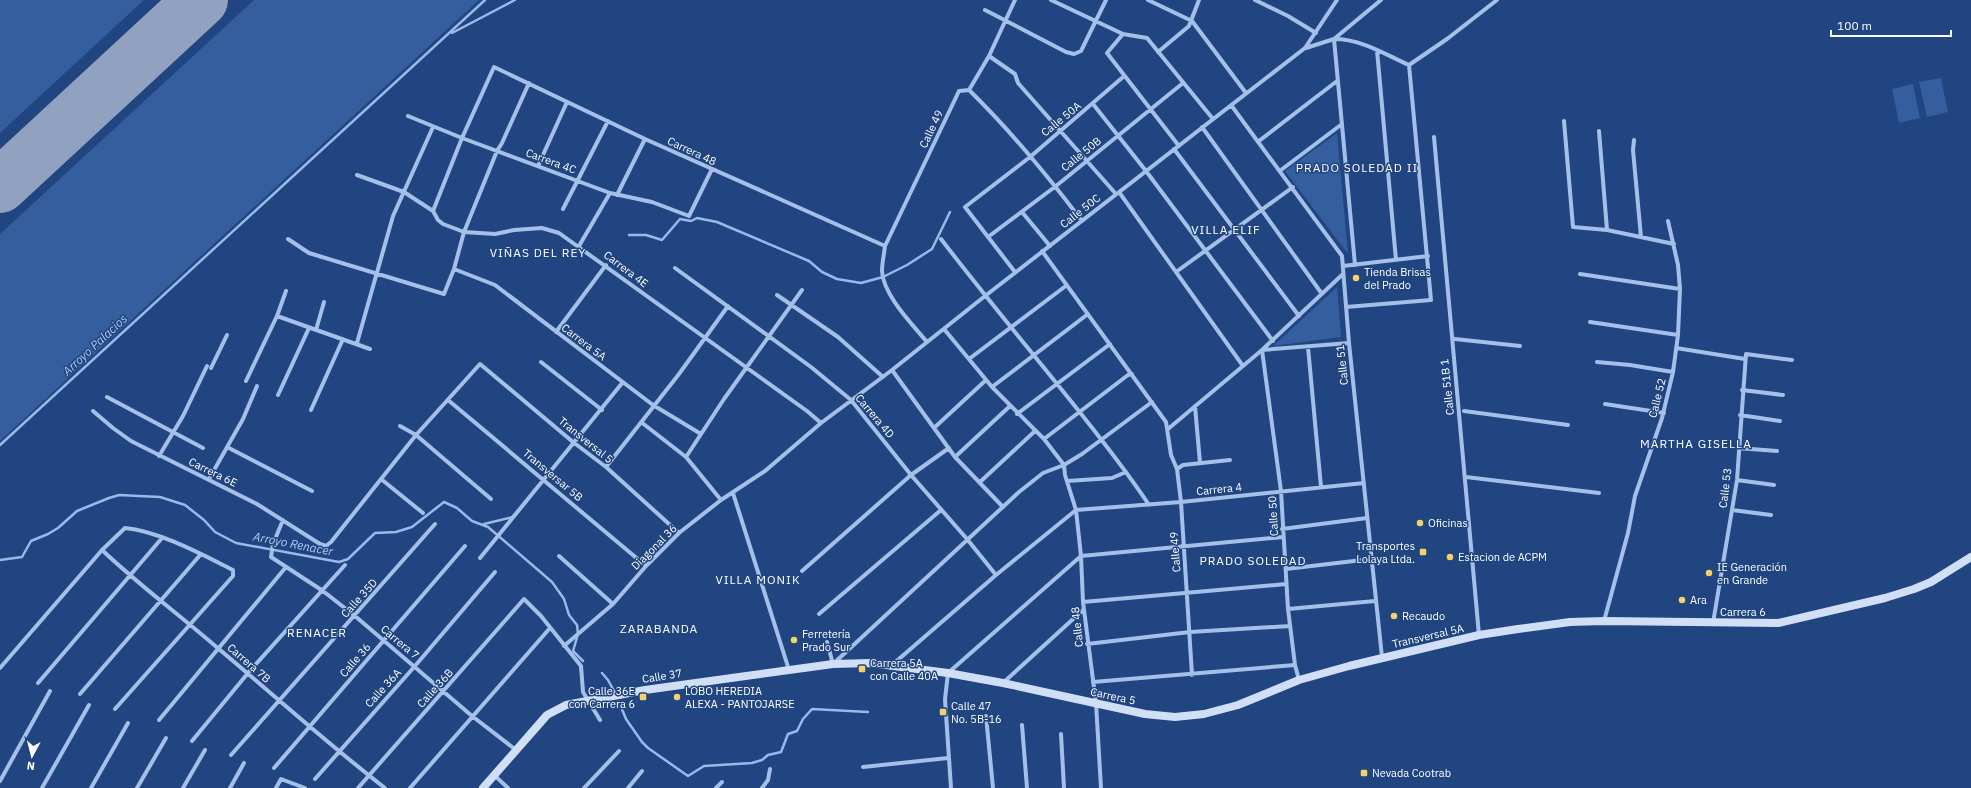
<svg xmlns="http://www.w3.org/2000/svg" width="1971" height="788" font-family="'IBM Plex Sans',sans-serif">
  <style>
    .green { fill: #345e9e }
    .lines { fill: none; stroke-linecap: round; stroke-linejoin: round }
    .stream { stroke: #99bae9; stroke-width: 2.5 }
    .runway { stroke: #90a2c0; stroke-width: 54 }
    .minor { stroke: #a5c0e8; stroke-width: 4 }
    .secondary { stroke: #d0dff6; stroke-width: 8 }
    .poi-dot { fill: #f5d266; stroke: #204580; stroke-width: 1.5 }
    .labels { text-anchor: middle; stroke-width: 3; stroke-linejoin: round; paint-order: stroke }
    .street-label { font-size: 11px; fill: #fff; stroke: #204580 }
    .poi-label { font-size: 11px; fill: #fff; stroke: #204580; text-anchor: start }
    .neighbourhood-label { font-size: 12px; letter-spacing: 1px; fill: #fff; stroke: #204580 }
    .water-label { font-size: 12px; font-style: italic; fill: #b0caf0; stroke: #204580 }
  </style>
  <rect width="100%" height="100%" fill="#204580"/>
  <path class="green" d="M0 0H144L0 133Z
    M254 0H479L0 441V234Z
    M1941 78 1948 112 1927 117 1919 82Z
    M1913 84 1920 118 1899 123 1892 89Z
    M1337 133 1348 254 1285 171Z
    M1337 287 1341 337 1273 346Z"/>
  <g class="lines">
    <path class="stream" d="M452 33 515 0
      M629 235H646L662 240 680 219 691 221 697 218 717 222 809 261 822 272 837 279 861 283 883 277 907 265 932 249 950 212
      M0 445 485 0
      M484 524 513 517
      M0 560 22 557 31 541 48 534 58 528 77 511 109 498 119 495 160 497 185 505 204 520 215 532 236 543 339 562 348 559 375 533 396 532 412 527 444 502 457 508 472 521 488 527 552 582 564 599 569 615 577 625 578 634 573 651 583 661
      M602 673 608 680 614 691
      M619 702 626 719 642 742 648 748 688 776 704 766 752 763 762 760 768 755 781 752 788 734 797 731 803 719 812 709 868 712"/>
    <path class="runway" d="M0 186 201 0"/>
    <path class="minor" d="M1051 0 1123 34 1147 38 1213 119
      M1148 0 1192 21 1246 93
      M1255 0 1288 16 1316 33
      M985 10 1066 52 1074 54 1081 51 1106 0
      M1123 34 1107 53 1179 146
      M1306 48 1334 39 1381 0
      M1377 50 1396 260
      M1158 52 1189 26 1199 0
      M989 56 1015 74 1018 83 1116 194
      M1409 65 1447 39 1497 0
      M969 90C1010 130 1047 175 1082 221
      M1093 104 1146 171 1273 341
      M1231 105 1342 256 1349 343 1382 657
      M408 116 462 138 610 193 652 202 689 216 712 169
      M1564 121 1573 227 1607 230 1674 244
      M1202 127 1322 294
      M1599 131 1607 230
      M1434 137 1479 635
      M1634 140 1633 150 1641 237
      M1259 141 1337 81
      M1174 149 1299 316
      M538 166 567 102
      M1281 170 1342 124
      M357 175 404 192 433 211 438 220 443 224 464 232 495 234 514 230 542 228 559 233 807 411 821 423
      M1119 192 1243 366
      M617 195 645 139
      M563 209 608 121
      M433 211 462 138 494 67 645 139 885 246
      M1022 212 1050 246
      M988 237 1056 186 1183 83
      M288 239 309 253 444 294 454 269 464 232 497 151 502 143 529 83
      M941 239C987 299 1035 356 1082 415 1105 444 1128 473 1149 505
      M579 246 610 193
      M1042 251 1166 422 1171 455 1177 469 1181 502 1192 675
      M1355 265 1334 39C1362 39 1384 54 1409 65
      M1343 266 1428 256
      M675 268 811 367 851 400 911 475 967 539 996 575
      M454 269 495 285 653 405 701 434
      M1015 272 965 207 1030 157 1123 77
      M1176 272 1293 187
      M1580 274 1680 289
      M777 295 838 337 883 377
      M1346 307 1431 300 1409 65
      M277 316 370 349
      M1590 322 1678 335
      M944 329 992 387 1044 439 1064 465 1065 475 1076 510 1081 556 1083 602 1096 703 1101 788
      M316 330 324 302
      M556 332 606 265
      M1455 339 1520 346
      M927 342C913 325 883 295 882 271 882 263 884 255 885 246L959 91 969 90 989 56 1015 0
      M357 343 393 216 433 127
      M1308 347 1321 487
      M1676 348 1745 359
      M969 359 1067 285
      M541 362 602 410
      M1597 362 1630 365 1673 372
      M211 368 227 335
      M892 370 955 457 1003 507
      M246 381 277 316 286 291
      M992 387 1088 314
      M1742 390 1783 395
      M278 395 309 328
      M107 397 203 448
      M448 400 646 566
      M1605 404 1664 413
      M1195 406 1200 463
      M311 410 343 339
      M93 411 113 428 131 441 257 504 320 544 326 546 331 542 416 435 480 364 573 442 606 467 679 533
      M1464 411 1568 425
      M1017 414 1110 344
      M1740 415 1780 421
      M641 422 686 457 721 500
      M400 426 416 435 491 499
      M934 428 986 380
      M1168 429 1262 350 1343 274
      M1044 439 1128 375 1132 374
      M227 447 312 491
      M1738 448 1777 451
      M159 456 183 416 207 366
      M686 457 724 399 802 290
      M955 457 1010 406
      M606 467 679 374 728 306
      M1177 469 1183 465 1230 460
      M1466 477 1599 493
      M209 479 243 419 257 386
      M381 479 423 513
      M1737 480 1774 485
      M1067 481 1112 478 1126 472
      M980 482 1035 431
      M733 493 789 670
      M1732 510 1771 515
      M283 520 273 544 271 557 323 591 355 616 472 716 516 750
      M1282 529 1367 518
      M102 550C140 586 181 616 220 650 275 696 328 744 385 788
      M559 556 613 604
      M480 558 623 382
      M1286 569 1371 559
      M802 571 911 475 949 448
      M1083 602 1286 584
      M1288 609 1375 601
      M819 614 941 510
      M1604 621 1628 533 1635 496 1662 418 1673 372 1678 335 1680 289 1678 265 1668 221
      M1713 623 1737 480 1746 354 1792 360
      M827 642 833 664 1019 492 1043 473 1064 465 1082 454 1152 402
      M1087 644 1190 632 1290 626
      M564 646 613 604 646 566 679 533 721 500 765 471 821 423 892 370 985 296 1305 48 1337 0
      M892 665 996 575 1076 510 1181 502 1364 483
      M0 668 102 550 125 528C159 531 203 555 233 570V576L115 709
      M1299 680 1295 665 1288 609 1281 491 1262 350 1349 343
      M1004 682 1083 610
      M1093 682 1295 665
      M38 683 162 538
      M80 694 201 554
      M986 716 993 788
      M159 720 286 567
      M1022 725 1027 788
      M1061 734 1064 788
      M192 741 248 673 345 565
      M231 755 435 524
      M863 767 948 758
      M274 768 465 546
      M494 775 508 788
      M315 779 415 666 495 572
      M0 781 50 691
      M42 788 89 705
      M91 788 128 723
      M137 788 166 738
      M183 788 205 750
      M230 788 244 763
      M276 788 281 779 305 788
      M358 788 524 599 541 616 581 666 583 692 600 720
      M410 788 550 628
      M584 788 619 751
      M628 788 642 771
      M716 788 722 782
      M762 788 768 780 770 769
      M951 788 945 699 948 673 1081 556 1283 537"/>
    <path class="secondary" d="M483 788 547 715 566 705 645 690 833 664 870 663 948 673 1003 683 1145 714 1175 717 1204 714 1238 705 1299 680 1349 666 1479 635 1518 629 1570 622 1604 621 1778 623 1885 598 1914 589 1931 582 1971 557"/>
  </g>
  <g class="poi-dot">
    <circle cx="1356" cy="278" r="4"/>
    <circle cx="1420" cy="523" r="4"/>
    <rect x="1419" y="548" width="8" height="8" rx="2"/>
    <circle cx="1450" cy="557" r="4"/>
    <circle cx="1709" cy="573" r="4"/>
    <circle cx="1682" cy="600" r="4"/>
    <circle cx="1394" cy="616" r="4"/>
    <circle cx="794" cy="640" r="4"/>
    <rect x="858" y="665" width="8" height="8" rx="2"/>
    <rect x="639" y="693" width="8" height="8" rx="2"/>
    <circle cx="677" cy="697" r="4"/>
    <rect x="939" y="708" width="8" height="8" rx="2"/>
    <rect x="1360" y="769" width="8" height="8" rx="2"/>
  </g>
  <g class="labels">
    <g class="street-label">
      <text transform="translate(1061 119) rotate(-39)" y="4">Calle 50A</text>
      <text transform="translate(931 129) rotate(-65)" y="4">Calle 49</text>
      <text transform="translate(692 151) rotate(25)" y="4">Carrera 48</text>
      <text transform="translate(1081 154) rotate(-39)" y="4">Calle 50B</text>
      <text transform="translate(551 161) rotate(20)" y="4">Carrera 4C</text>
      <text transform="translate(1080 211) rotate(-38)" y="4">Calle 50C</text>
      <text transform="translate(626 269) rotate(37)" y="4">Carrera 4E</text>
      <text transform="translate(584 342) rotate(37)" y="4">Carrera 5A</text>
      <text transform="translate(1342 365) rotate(-96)" y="4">Calle 51</text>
      <text transform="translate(1447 387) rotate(-96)" y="4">Calle 51B 1</text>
      <text transform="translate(1657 398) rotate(-76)" y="4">Calle 52</text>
      <text transform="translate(875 416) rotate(50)" y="4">Carrera 4D</text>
      <text transform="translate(586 440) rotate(39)" y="4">Transversal 5</text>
      <text transform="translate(213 472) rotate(26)" y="4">Carrera 6E</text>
      <text transform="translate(553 475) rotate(40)" y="4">Transversar 5B</text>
      <text transform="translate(1725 488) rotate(-83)" y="4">Calle 53</text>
      <text transform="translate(1219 489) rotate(-6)" y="4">Carrera 4</text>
      <text transform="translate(1273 516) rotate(-93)" y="4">Calle 50</text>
      <text transform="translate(654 547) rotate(-45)" y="4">Diagonal 36</text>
      <text transform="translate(1175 552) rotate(-94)" y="4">Calle 49</text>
      <text transform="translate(359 598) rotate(-48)" y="4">Calle 35D</text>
      <text x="1743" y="616">Carrera 6</text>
      <text transform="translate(1077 627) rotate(-96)" y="4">Calle 48</text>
      <text transform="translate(1428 636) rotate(-13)" y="4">Transversal 5A</text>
      <text transform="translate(400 642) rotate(40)" y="4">Carrera 7</text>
      <text transform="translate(355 660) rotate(-49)" y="4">Calle 36</text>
      <text transform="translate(249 663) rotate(41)" y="4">Carrera 7B</text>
      <text transform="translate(662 676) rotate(-9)" y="4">Calle 37</text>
      <text transform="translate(383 688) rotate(-48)" y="4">Calle 36A</text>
      <text transform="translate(435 688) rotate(-48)" y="4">Calle 36B</text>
      <text transform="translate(1113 696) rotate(12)" y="4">Carrera 5</text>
    </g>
    <g class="poi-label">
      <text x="1364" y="276">Tienda Brisas<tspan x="1364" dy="13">del Prado</tspan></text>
      <text x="1428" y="527">Oficinas</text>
      <text x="1415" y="550" text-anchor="end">Transportes<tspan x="1415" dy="13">Lolaya Ltda.</tspan></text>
      <text x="1458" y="561">Estacion de ACPM</text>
      <text x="1717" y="571">IE Generación<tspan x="1717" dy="13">en Grande</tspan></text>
      <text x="1690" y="604">Ara</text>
      <text x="1402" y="620">Recaudo</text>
      <text x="802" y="638">Ferretería<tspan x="802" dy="13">Prado Sur</tspan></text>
      <text x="870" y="667">Carrera 5A<tspan x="870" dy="13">con Calle 40A</tspan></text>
      <text x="635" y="695" text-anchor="end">Calle 36E<tspan x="635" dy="13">con Carrera 6</tspan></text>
      <text x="685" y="695">LOBO HEREDIA<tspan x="685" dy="13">ALEXA - PANTOJARSE</tspan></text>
      <text x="951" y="710">Calle 47<tspan x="951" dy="13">No. 5B-16</tspan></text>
      <text x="1372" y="777">Nevada Cootrab</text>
    </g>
    <g class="neighbourhood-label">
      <text x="1357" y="172">PRADO SOLEDAD II</text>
      <text x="1226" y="234">VILLA ELIF</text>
      <text x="538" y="257">VIÑAS DEL REY</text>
      <text x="1696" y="448">MARTHA GISELLA</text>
      <text x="1253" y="565">PRADO SOLEDAD</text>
      <text x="758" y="584">VILLA MONIK</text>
      <text x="659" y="633">ZARABANDA</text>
      <text x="317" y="637">RENACER</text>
    </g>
    <g class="water-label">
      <text transform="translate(95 345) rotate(-43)" y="4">Arroyo Palacios</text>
      <text transform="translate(293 544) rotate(11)" y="4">Arroyo Renacer</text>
    </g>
  </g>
  <g transform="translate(32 756) rotate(187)" stroke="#204580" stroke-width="3" paint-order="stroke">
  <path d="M0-3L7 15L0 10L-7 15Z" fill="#ffffff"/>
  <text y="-6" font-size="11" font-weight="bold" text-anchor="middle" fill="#ffffff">N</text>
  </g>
  <path d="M1831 30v6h120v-6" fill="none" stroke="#ffffff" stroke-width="2"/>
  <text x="1837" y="30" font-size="12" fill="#ffffff" stroke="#204580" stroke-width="3" paint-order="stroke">100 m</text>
</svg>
